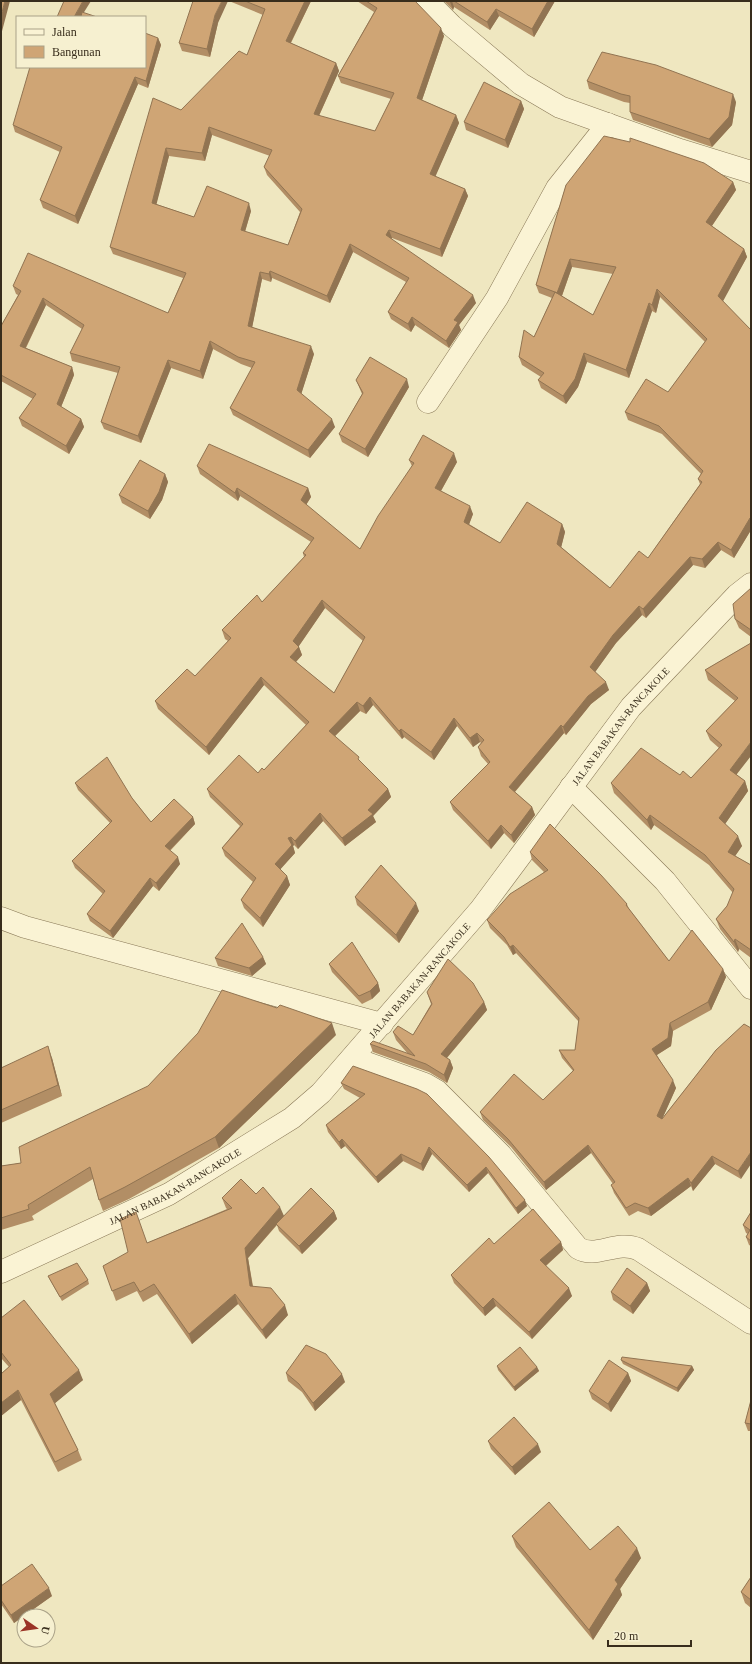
<svg xmlns="http://www.w3.org/2000/svg" width="752" height="1664" font-family="'Times New Roman',serif">
  <style>
    .lines { fill: none; stroke-linecap: round; stroke-linejoin: round }
    .street-casing { stroke: #897857; stroke-width: 23 }
    .street { stroke: #faf3d4; stroke-width: 22 }
    .wall { fill: #b28e65; fill-rule: evenodd }
    .shaded-wall { fill: #917452 }
    .building { fill: #cfa575; stroke: #917452; fill-rule: evenodd }
    .labels { text-anchor: middle; stroke-width: 3.5; stroke-linejoin: round; paint-order: stroke }
    .street-label { font-size: 10px; fill: #382d1c; stroke: #f6f0d0 }
  </style>
  <rect width="100%" height="100%" fill="#efe7c0"/>
  <g class="lines">
    <g class="street-casing">
      <g id="street">
        <path d="M427 1 452 26 521 84 560 107 680 150 751 172"/>
        <path d="M428 402 497 298 557 188 608 124"/>
        <path d="M571 787 665 881 751 988"/>
        <path d="M1 918 25 927 382 1024"/>
        <path d="M353 1058 425 1084 437 1091 501 1155 578 1248C596 1259 616 1240 638 1249L751 1323"/>
        <path id="s1" d="M1 1272 169 1194 292 1118 321 1093 480 910 631 707 737 595 751 584"/>
      </g>
    </g>
    <use href="#street" class="street"/>
  </g>
  <path class="wall" d="M229 1H311L291 43 336 63 339 71 319 116 375 131 391 99 341 83 338 76 374 12 357 1H415L444 36 422 100 456 115 459 123 435 176 465 189 468 196 442 257 392 238 391 239 476 303 459 325 461 330 449 348 415 325 411 332 391 319 388 312 406 282 353 252 330 303 272 278 271 282 262 279 252 327 314 354 301 394 335 427 310 458 233 415 230 408 252 368 241 364 213 349 203 379 171 368 141 443 104 429 101 422 118 373 72 361 70 353 82 329 46 305 26 348 72 367 74 375 61 407 81 419 84 427 69 454 22 426 19 418 33 399 1 381V326L18 295 16 294 13 286 168 313 183 278 113 254 110 247 181 110 247 55 263 15ZM212 135 270 156 264 167 267 175 300 212 288 245 245 232 251 211 194 217 156 204 169 156 205 161Z
    M444 1H555L534 37 499 16 490 30 454 7 453 10Z
    M218 23 210 57 182 51 179 43Z
    M158 38 161 45 148 88 138 84 78 224 43 208 40 200 60 152 15 132 13 125 145 67Z
    M587 81 736 102 732 125 712 147 633 120 630 112V103L624 102 589 89Z
    M521 101 524 109 508 148 466 130 464 122Z
    M733 182 736 190 712 226 744 249 747 257 722 301 751 330V530L734 558 721 550 705 568 693 565 646 618 642 615 616 643 595 672 609 690 591 704 566 735 564 733 515 792 532 807 535 815 514 843 504 833 491 849 453 810 450 802 488 764 481 756 478 747 481 743 480 742 473 747 457 726 434 760 404 737 402 739 373 705 366 714 360 711 335 736 388 789 391 797 373 816 376 822 345 846 323 821 298 849 294 845 293 846 295 853 280 869 287 876 290 885 263 927 244 908 241 900 253 882 225 856 222 848 240 826 210 797 207 789 258 773 264 770 306 725 264 685 209 755 158 709 155 701 195 676 228 641 225 639 222 630 262 602 304 557 303 553 311 542 240 496 238 501 200 474 197 466 308 488 311 497 306 505 360 549 412 466 409 460 457 462 441 491 473 514 469 524 500 543 562 524 565 532 561 547 610 588 648 558 700 484 698 479 701 474 662 434 628 420 625 412 668 392 705 342 660 297 656 313 652 311 629 378 587 362 578 387 566 404 541 388 538 380 541 377 522 365 519 357 534 337 552 298 539 293 536 285 566 185ZM572 267 613 274 593 315 562 296ZM325 608 363 641 334 693 296 662 302 655 299 647V646Z
    M356 380 409 387 368 457 342 442 339 434 362 394Z
    M165 474 168 482 162 500 150 519 122 503 119 495Z
    M751 588V637L739 628 735 619Z
    M751 643 737 775 745 781 748 791 725 824 742 846 735 856 751 865V958L739 949 738 952 720 929 716 919 727 906 733 893 709 865 654 825 651 830 614 793 611 783 680 775 691 778 719 748 710 740 706 731 735 701 708 680 705 670Z
    M75 783 132 798 151 822 193 817 195 824 170 851 180 864 159 891 153 886 113 938 90 921 87 914 103 894 75 868 72 861 110 823 78 790Z
    M530 852 627 904 629 909 669 961 723 969 726 977 711 1010 673 1031 671 1046 657 1055 676 1088 662 1119 716 1050 741 1179 715 1164 693 1191 691 1186 651 1216 638 1211 629 1216 614 1193 611 1185 613 1184 591 1153 546 1190 511 1147 483 1120 480 1112 543 1100 573 1071 562 1058 559 1050H575L579 1022 516 953 513 955 507 945 490 928 487 920 544 872 532 860Z
    M355 897 419 911 399 943 357 905Z
    M263 957 266 964 252 976 218 966 215 958Z
    M329 964 378 983 380 991 372 999 362 1004 332 972Z
    M427 992 484 1002 487 1010 447 1058 450 1060 453 1068 447 1083 429 1072 373 1052 370 1044 408 1054 396 1040 393 1032 413 1035 431 1004Z
    M336 1035 219 1148 129 1199 103 1211 99 1200 93 1179 32 1216 34 1220 1 1230V1166L21 1163Z
    M52 1058 62 1096 1 1123V1068Z
    M341 1083 417 1089 527 1206 518 1214 488 1173 469 1192 432 1154 423 1171 403 1161 378 1183 345 1146 341 1149 328 1132 326 1125 360 1098 344 1089Z
    M256 1194 284 1216 334 1211 337 1219 302 1254 279 1231 277 1225 248 1258 253 1286 288 1315 266 1339 238 1304 192 1344 157 1294 143 1302 137 1291 116 1301 103 1266 147 1243 227 1209 226 1208 222 1198Z
    M751 1212V1246L749 1245 746 1237 748 1234 746 1233 743 1225Z
    M561 1242 563 1250 546 1266 572 1296 532 1339 496 1306 485 1316 454 1283 451 1275 494 1244Z
    M48 1276 88 1280 89 1284 62 1301 50 1280Z
    M647 1283 650 1291 633 1314 613 1300 611 1292Z
    M1 1318 83 1380 55 1403 78 1450 82 1460 58 1472 21 1400 1 1416V1374L9 1367 1 1358Z
    M621 1360 692 1366 694 1370 678 1392 623 1364Z
    M497 1366 537 1367 539 1371 515 1391 498 1370Z
    M286 1373 345 1382 315 1411 302 1392 288 1381Z
    M628 1373 631 1381 611 1412 592 1399 589 1391Z
    M751 1400V1431H748L745 1423Z
    M488 1441 541 1452 515 1475 491 1449Z
    M512 1536 590 1550 641 1558 620 1589 622 1595 593 1640 516 1547Z
    M751 1577V1608L745 1603 741 1592Z
    M1 1586 52 1596 14 1623 1 1604Z"/>
  <path class="shaded-wall" d="M5 1H10L1 35V16Z
    M83 1H91L81 17H74Z
    M222 1H228L218 23 210 57 207 49 215 15Z
    M305 1H311L288 48 286 41Z
    M451 1H452L454 7 453 10 450 2Z
    M548 1H555L534 37 532 29Z
    M496 9 499 16 490 30 487 22Z
    M441 28 444 36 420 106 417 98Z
    M158 38 161 45 148 88 146 81Z
    M336 63 339 71 316 122 314 114Z
    M135 77 138 84 78 224 75 216Z
    M733 94 736 102 732 125 712 147 709 139Z
    M521 101 524 109 508 148 505 140Z
    M456 115 459 123 433 182 430 174Z
    M209 127 212 135 205 161 202 153Z
    M166 148 169 156 155 210 152 203Z
    M733 182 736 190 709 230 706 222Z
    M465 189 468 196 442 257 440 249Z
    M249 203 251 211 243 238 241 230Z
    M389 230 392 238 389 243 386 235Z
    M350 244 353 252 330 303 327 296Z
    M744 249 747 257 721 305 718 296Z
    M570 259 572 267 560 301 557 293Z
    M270 271 272 278 271 282 269 274Z
    M260 272 262 279 251 333 248 326Z
    M657 289 660 297 656 313 652 305Z
    M473 295 476 303 459 325 461 330 449 348 446 341 454 320Z
    M43 298 46 305 23 353 20 346Z
    M649 303 652 311 629 378 626 370Z
    M412 317 415 325 411 332 408 324Z
    M210 341 213 349 203 379 200 371Z
    M311 346 314 354 300 398 297 390Z
    M584 353 587 362 578 387 566 404 563 396Z
    M168 360 171 368 141 443 138 436Z
    M72 367 74 375 59 412 57 404Z
    M407 379 409 387 368 457 365 449Z
    M81 419 84 427 69 454 66 446Z
    M332 419 335 427 310 458 308 450Z
    M454 453 457 462 438 496 435 488Z
    M165 474 168 482 162 500 150 519 148 511Z
    M237 488 240 496 238 501 235 493Z
    M308 488 311 497 304 508 301 500Z
    M470 506 473 514 467 530 464 522Z
    M750 518 751 521V530L734 558 731 550Z
    M562 524 565 532 560 552 557 544Z
    M718 542 721 550 705 568 702 559Z
    M690 557 693 565 646 618 643 609Z
    M322 600 325 608 296 650 293 641Z
    M639 606 642 615 616 643 593 675 590 667 613 635Z
    M299 647 302 655 293 665 290 657Z
    M261 677 264 685 209 755 206 747Z
    M606 682 609 690 591 704 566 735 563 727 588 696Z
    M370 697 373 705 366 714 363 706Z
    M357 702 360 711 332 739 329 731Z
    M454 718 457 726 434 760 431 752Z
    M561 725 564 733 512 795 509 787Z
    M401 729 404 737 402 739 399 731Z
    M477 733 480 742 473 747 470 738Z
    M751 742V756L733 779 730 770Z
    M745 781 748 791 723 827 719 818Z
    M388 789 391 797 373 816 376 822 345 846 342 838Z
    M532 807 535 815 514 843 511 835Z
    M320 813 323 821 298 849 295 841Z
    M650 815 654 825 651 830 647 820Z
    M193 817 195 824 167 853 165 846Z
    M501 825 504 833 491 849 488 841Z
    M738 836 742 846 731 862 728 852Z
    M291 837 294 845 293 846 295 853 278 872 275 864 288 838Z
    M178 857 180 864 159 891 156 883Z
    M287 876 290 885 263 927 260 918Z
    M150 878 153 886 113 938 110 931Z
    M416 903 419 911 399 943 396 935Z
    M735 939 739 949 738 952 734 942Z
    M513 945 516 953 513 955 510 947Z
    M263 957 266 964 252 976 249 968Z
    M723 969 726 977 711 1010 708 1002Z
    M378 983 380 991 372 999 370 991Z
    M484 1002 487 1010 444 1061 441 1054Z
    M332 1023 336 1035 219 1148 215 1137Z
    M670 1023 673 1031 671 1046 655 1056 652 1049Z
    M48 1046 52 1058 62 1096 58 1085Z
    M450 1060 453 1068 447 1083 444 1075Z
    M673 1080 676 1088 660 1124 657 1116Z
    M342 1139 345 1146 341 1149 339 1142Z
    M588 1145 591 1153 546 1190 544 1182Z
    M429 1147 432 1154 423 1171 421 1164Z
    M751 1152V1164L741 1179 738 1171Z
    M401 1154 403 1161 378 1183 376 1177Z
    M712 1156 715 1164 693 1191 691 1183Z
    M486 1167 488 1173 469 1192 467 1185Z
    M688 1178 691 1186 651 1216 648 1208Z
    M525 1200 527 1206 518 1214 516 1208Z
    M280 1207 284 1216 248 1258 254 1295 250 1286 245 1248Z
    M334 1211 337 1219 302 1254 299 1246Z
    M561 1242 563 1250 543 1268 540 1260Z
    M647 1283 650 1291 633 1314 630 1306Z
    M569 1288 572 1296 532 1339 529 1332Z
    M235 1294 238 1304 192 1344 189 1334Z
    M493 1298 496 1306 485 1316 483 1308Z
    M285 1305 288 1315 266 1339 262 1330Z
    M692 1366 694 1370 678 1392 677 1388Z
    M537 1367 539 1371 515 1391 514 1387Z
    M79 1370 83 1380 54 1404 50 1394Z
    M628 1373 631 1381 611 1412 608 1404Z
    M342 1374 345 1382 315 1411 313 1403Z
    M18 1390 21 1400 1 1416V1403Z
    M538 1444 541 1452 515 1475 512 1467Z
    M637 1548 641 1558 620 1589 622 1595 593 1640 589 1630 615 1580Z
    M49 1588 52 1596 14 1623 11 1615Z"/>
  <path class="building" d="M1 1H5L1 16Z
    M64 1H83L74 17H57Z
    M193 1H222L215 15 207 49 179 43Z
    M245 1H305L286 41 336 63 314 114 375 131 394 93 338 76 377 8 366 1H415L441 28 417 98 456 115 430 174 465 189 440 249 389 230 386 235 473 295 454 320 458 322 446 341 412 317 408 324 388 312 409 278 350 244 327 296 270 271 269 274 260 272 248 326 311 346 297 390 332 419 308 450 230 408 255 362 238 357 210 341 200 371 168 360 138 436 101 422 120 367 70 353 84 325 43 298 20 346 72 367 57 404 81 419 66 446 19 418 36 394 1 375V326L21 291 13 286 28 253 168 313 186 273 110 247 153 98 181 110 239 51 247 55 265 9ZM209 127 272 150 264 167 302 209 288 245 241 230 249 203 207 186 194 217 152 203 166 148 202 153Z
    M454 1H548L532 29 496 9 487 22Z
    M82 12 97 17H81Z
    M145 33 158 38 146 81 135 77 75 216 40 200 62 147 13 125 30 67H145Z
    M602 52 656 65 733 94 729 117 709 139 630 112V96L621 94 587 81Z
    M484 82 521 101 505 140 464 122Z
    M604 136 630 142V138L704 163 733 182 706 222 744 249 718 296 751 330V519L750 518 731 550 718 542 702 559 690 557 643 609 639 606 613 635 590 667 606 682 588 696 563 727 561 725 509 787 532 807 511 835 501 825 488 841 450 802 490 762 478 747 484 740 477 733 470 738 454 718 431 752 401 729 399 731 370 697 363 706 357 702 329 731 359 757 358 759 388 789 368 810 373 814 342 838 320 813 295 841 291 837 288 838 292 845 275 864 287 876 260 918 241 900 256 878 222 848 243 824 207 789 239 755 258 773 262 768 264 770 309 722 261 677 206 747 155 701 187 669 195 676 231 638 222 630 257 595 262 602 306 555 303 553 314 538 237 488 235 493 197 466 209 444 308 488 301 500 360 549 378 516 414 463 409 460 423 435 454 453 435 488 470 506 464 522 500 543 527 502 562 524 557 544 610 588 639 551 648 558 702 482 698 479 703 471 659 426 625 412 646 379 668 392 707 339 657 289 652 305 649 303 626 370 584 353 575 379 563 396 538 380 544 373 519 357 524 330 534 337 555 292 536 285 566 185ZM570 259 616 267 593 315 555 292 557 293ZM322 600 365 637 334 693 290 657 299 647 293 641Z
    M370 357 407 379 365 449 339 434 363 393 356 380Z
    M140 460 165 474 159 492 148 511 119 495Z
    M751 588V630L735 619 733 604Z
    M751 643V742L730 770 745 781 719 818 738 836 728 852 751 865V950L735 939 734 942 716 919 727 906 734 889 705 855 650 815 647 820 611 783 641 748 680 775 683 771 691 778 722 745 706 731 738 698 705 670Z
    M107 757 132 798 151 822 174 799 193 817 165 846 178 857 156 883 150 878 110 931 87 914 105 891 72 861 112 821 75 783Z
    M550 824 601 875 627 904 626 905 669 961 692 930 723 969 708 1002 670 1023 668 1038 652 1049 673 1080 657 1116 662 1119 716 1050 744 1024 751 1028V1152L738 1171 712 1156 691 1183 688 1178 648 1208 635 1203 626 1208 611 1185 615 1182 588 1145 544 1182 508 1139 480 1112 514 1074 543 1100 574 1070 559 1050H575L579 1018 513 945 510 947 504 937 487 920 510 894 548 870 530 852Z
    M381 865 416 903 396 935 355 897Z
    M242 923 263 957 249 968 215 958Z
    M352 942 378 983 370 991 359 996 329 964Z
    M448 959 473 983 484 1002 441 1054 450 1060 444 1075 426 1064 370 1044 373 1041 415 1056 393 1032 398 1026 413 1035 432 1004 427 992Z
    M222 990 277 1008 280 1005 332 1023 215 1137 125 1187 99 1200 90 1167 28 1205 29 1209 1 1218V1166L21 1163 19 1147 148 1086 198 1033Z
    M48 1046 58 1085 1 1110V1068Z
    M353 1066 417 1089 427 1094 489 1157 525 1200 516 1208 486 1167 467 1185 429 1147 421 1164 401 1154 376 1177 342 1139 339 1142 326 1125 365 1094 341 1083Z
    M241 1179 256 1194 263 1187 280 1207 245 1248 250 1286 271 1288 285 1305 262 1330 235 1294 189 1334 154 1284 140 1292 134 1282 112 1291 103 1266 128 1252 120 1219 136 1212 147 1243 232 1208 222 1198Z
    M311 1188 334 1211 299 1246 276 1224Z
    M533 1209 561 1242 540 1260 569 1288 529 1332 493 1298 483 1308 451 1275 489 1238 494 1244Z
    M751 1212V1241L746 1237 750 1230 743 1225Z
    M77 1263 88 1280 60 1297 48 1276Z
    M627 1268 647 1283 630 1306 611 1292Z
    M24 1300 79 1370 50 1394 78 1450 55 1462 18 1390 1 1403V1374L11 1365 1 1352V1318Z
    M306 1345 326 1354 342 1374 313 1403 299 1384 286 1373Z
    M520 1347 537 1367 514 1387 497 1366Z
    M622 1357 692 1366 677 1388 621 1360Z
    M609 1360 628 1373 608 1404 589 1391Z
    M751 1400V1424L745 1423Z
    M514 1417 538 1444 512 1467 488 1441Z
    M549 1502 590 1550 618 1526 637 1548 615 1580 618 1584 589 1630 512 1536Z
    M32 1564 49 1588 11 1615 1 1600V1586Z
    M751 1577V1600L741 1592Z"/>
  <g class="labels">
    <g class="street-label">
      <text dy="4" stroke="none"><textPath href="#s1" startOffset="842">JALAN BABAKAN-RANCAKOLE</textPath></text>
      <text dy="4" stroke="none"><textPath href="#s1" startOffset="518">JALAN BABAKAN-RANCAKOLE</textPath></text>
      <text dy="4" stroke="none"><textPath href="#s1" startOffset="194">JALAN BABAKAN-RANCAKOLE</textPath></text>
    </g>
  </g>
  <rect width="752" height="1664" fill="none" stroke="#382d1c" stroke-width="4"/>
  <rect x="16" y="16" width="130" height="52" fill="#f6f0d0" stroke="#aaa288"/>
  <rect x="24" y="29" width="20" height="6" fill="#faf3d4" stroke="#aaa288"/>
  <text x="52" y="36" font-size="12" fill="#382d1c">Jalan</text>
  <rect x="24" y="46" width="20" height="12" fill="#cfa575" stroke="#aaa288"/>
  <text x="52" y="56" font-size="12" fill="#382d1c">Bangunan</text>
  <g transform="translate(36 1628) rotate(103)"><circle r="19" fill="#f6f0d0" stroke="#aaa288"/>
  <path d="M0-3L7 15L0 10L-7 15Z" fill="#9a3326"/>
  <text y="-6" font-size="11" font-weight="bold" text-anchor="middle" fill="#382d1c">U</text>
  </g>
  <path d="M608 1640v6h83v-6" fill="none" stroke="#382d1c" stroke-width="2"/>
  <text x="614" y="1640" font-size="12" fill="#382d1c" stroke="#f6f0d0" stroke-width="3" paint-order="stroke">20 m</text>
</svg>
